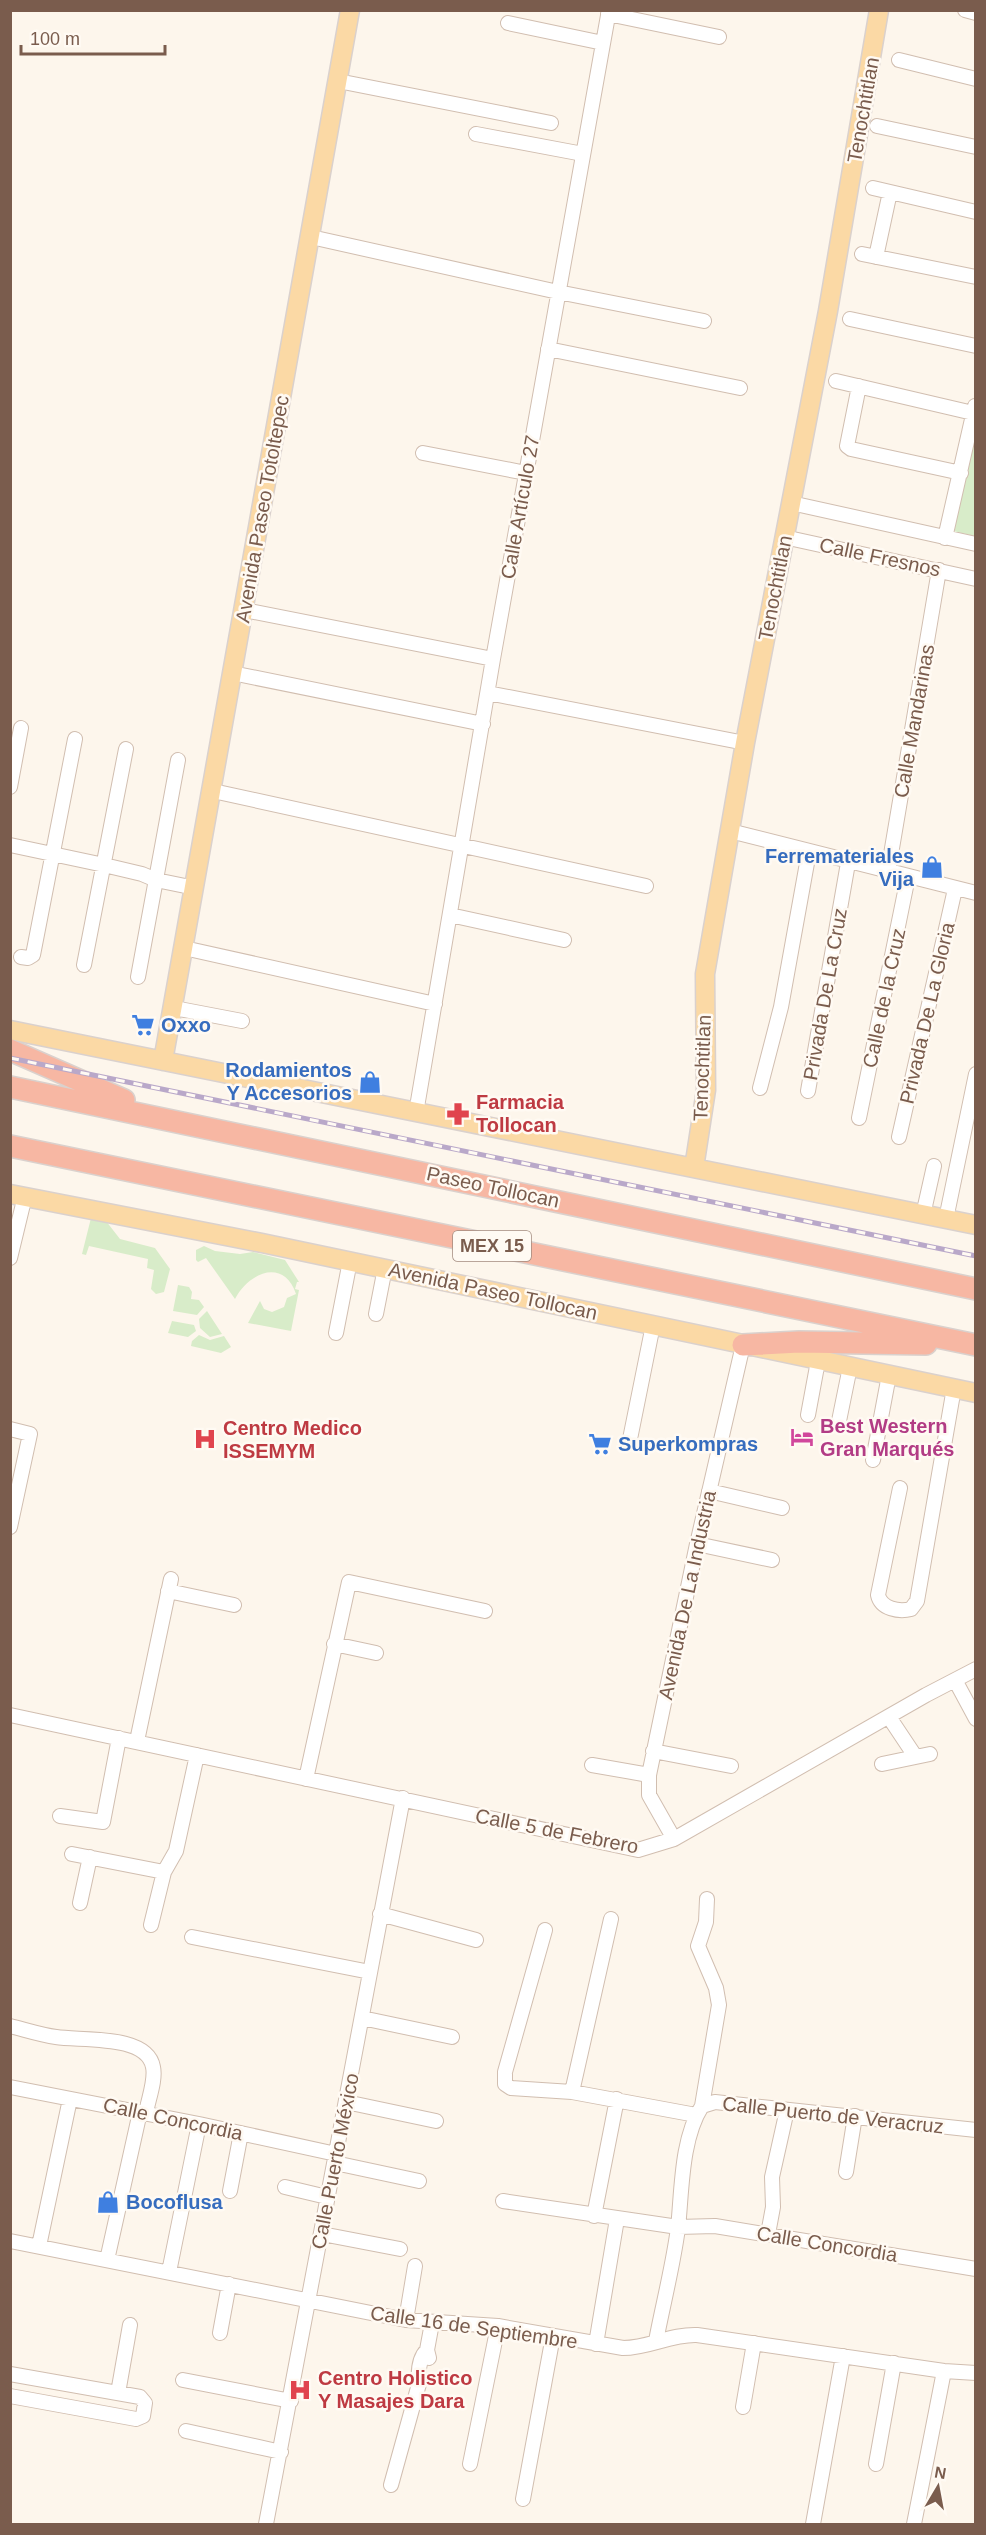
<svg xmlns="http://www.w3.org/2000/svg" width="986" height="2535" font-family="Helvetica,sans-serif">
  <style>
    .green { fill: #d8ecc9 }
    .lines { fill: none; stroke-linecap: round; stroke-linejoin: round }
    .minor-casing { stroke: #d1beb0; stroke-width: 16 }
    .major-casing { stroke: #dad1cd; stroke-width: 21 }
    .highway-casing { stroke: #dad1cd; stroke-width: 24 }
    .minor { stroke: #fff; stroke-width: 14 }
    .major { stroke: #fbd9a5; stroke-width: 18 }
    .highway { stroke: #f7b7a3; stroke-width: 21 }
    .rail-casing { stroke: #b9a8c9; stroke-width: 5 }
    .rail { stroke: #fffaf3; stroke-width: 3; stroke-dasharray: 9; stroke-linecap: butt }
    .labels { text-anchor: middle; stroke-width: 5; stroke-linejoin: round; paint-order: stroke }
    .shield { fill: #fffaf3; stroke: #a28b7f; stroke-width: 1.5 }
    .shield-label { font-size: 18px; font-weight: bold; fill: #7a5c4d }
    .street-label { font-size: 20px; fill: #7a5c4d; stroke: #fffaf3 }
    .shop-label { font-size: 20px; font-weight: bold; fill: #366cbe; stroke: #fffaf3; text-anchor: start }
    .health-label { font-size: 20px; font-weight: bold; fill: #be3a42; stroke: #fffaf3; text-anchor: start }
    .hotel-label { font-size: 20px; font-weight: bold; fill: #b23c85; stroke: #fffaf3; text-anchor: start }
  </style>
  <rect width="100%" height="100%" fill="#fdf6ec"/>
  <path class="green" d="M975 430V536L953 531Z
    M91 1218 106 1221 120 1239 155 1248 170 1269 164 1292 156 1294 151 1289 154 1270 147 1268 148 1259 89 1246 86 1255 82 1254Z
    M204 1246 215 1251 240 1254 253 1252 285 1260 299 1282H297L295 1289 299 1290 291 1331 248 1323 260 1301 264 1309 272 1312 284 1307 287 1298 296 1294C284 1258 249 1272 235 1299L206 1258 198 1262 196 1260V1250Z
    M178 1285 189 1287 192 1292 191 1299 199 1300 204 1307 197 1315 173 1311Z
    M207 1311 222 1334 210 1337 200 1328 199 1319Z
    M172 1321 194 1325 196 1331 188 1337 168 1333Z
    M199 1335 210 1340 224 1336 231 1347 221 1353 191 1346 192 1341Z"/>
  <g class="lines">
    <g class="minor-casing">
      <path id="minor" d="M965 10 976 13
        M608 14 719 37
        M508 23 603 43
        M899 60 976 79
        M338 81 551 123
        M877 126 976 147
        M476 134 583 154
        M873 188 976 212
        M311 237 558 292 704 321
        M862 254 976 277
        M876 257 890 192
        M850 319 976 346
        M548 349 740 388
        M836 381 973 413
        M859 386 847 446 851 449 961 473
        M423 453 526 473
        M791 503 976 544
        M784 537 976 579
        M945 538 975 406
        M244 610 493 659
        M232 673 483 724
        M488 693 745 743
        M10 787 21 728
        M213 791 646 886
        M730 831 976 893
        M10 845 104 865 142 874 156 880 195 888
        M888 872 939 570
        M450 915 564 940
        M184 948 435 1004
        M21 957 28 958 33 955 75 739
        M84 965 126 749
        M138 977 178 760
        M174 1008 242 1021
        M760 1088 781 1007 809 852
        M808 1091 848 863
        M416 1113 493 659 609 10
        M859 1118 908 877
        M899 1137 955 889
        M923 1215 934 1166
        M946 1219 976 1074
        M10 1258 25 1196
        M376 1314 385 1268
        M336 1333 350 1261
        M808 1415 818 1361
        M839 1421 850 1367
        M10 1429 30 1434 10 1527
        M630 1439 653 1325
        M873 1460 889 1375
        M900 1488 878 1595C881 1609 899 1612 911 1609L917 1601 954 1388
        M709 1491 782 1508
        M697 1544 772 1560
        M168 1591 234 1605
        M334 1644 376 1653
        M955 1680 976 1719
        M10 1715 638 1850 674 1839 926 1695 976 1669
        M889 1717 915 1756
        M137 1741 171 1579
        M653 1751 731 1766
        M882 1764 930 1754
        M592 1765 649 1775
        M306 1779 349 1582 485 1611
        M60 1816 103 1822 119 1738
        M674 1839 649 1795V1775L697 1544 743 1345
        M72 1854 164 1872
        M80 1903 90 1857
        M380 1914 476 1940
        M151 1925 164 1872 176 1851 197 1755
        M545 1930 505 2072V2084L511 2088 572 2092 696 2115
        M192 1937 370 1972
        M362 2018 452 2037
        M10 2026C26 2030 41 2035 56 2037 81 2041 147 2034 153 2067 156 2080 148 2100 146 2113
        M10 2087 199 2124 336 2154
        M572 2092 611 1919
        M346 2102 436 2121
        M702 2106 719 2005 716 1988 698 1946 706 1922 707 1899
        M335 2163 419 2181
        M846 2172 855 2116
        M285 2187 327 2197
        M230 2191 241 2133
        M503 2201 678 2227 715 2226 976 2269
        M594 2216 617 2099
        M322 2234 400 2249
        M768 2234 773 2207 772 2177 787 2110
        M10 2241 406 2320 498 2326 623 2348C649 2348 671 2334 697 2335L944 2371 976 2373
        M39 2246 70 2099
        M107 2260 140 2112
        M169 2272 199 2124
        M406 2320 415 2266
        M220 2333 229 2284
        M656 2341C663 2304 673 2266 678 2228 682 2190 681 2139 702 2106L715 2102 976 2130
        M596 2344 617 2219
        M429 2358 427 2350 432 2323
        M10 2374 140 2397 145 2403 143 2416 136 2419 10 2396
        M183 2380 291 2401
        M118 2393 130 2325
        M743 2407 754 2343
        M186 2431 281 2452
        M470 2464 498 2326
        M876 2464 894 2363
        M391 2485 419 2384C418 2373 419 2358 427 2350
        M523 2499 553 2336
        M266 2524 403 1798
        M813 2524 843 2356
        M914 2524 944 2371"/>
    </g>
    <g class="major-casing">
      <path id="major" d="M10 1030 976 1225
        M163 1061 350 10
        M694 1168 706 1090 705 974 745 743 828 311 879 10
        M10 1194 262 1243 976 1393"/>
    </g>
    <g class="highway-casing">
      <path id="highway" d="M10 1050 124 1100
        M10 1087 976 1289
        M10 1146 976 1345
        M743 1345 799 1342 926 1344"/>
    </g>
    <use href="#minor" class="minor"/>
    <use href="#major" class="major"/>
    <use href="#highway" class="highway"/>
    <g class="rail-casing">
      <path id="rail" d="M10 1058 976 1256"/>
    </g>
    <use href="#rail" class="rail"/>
  </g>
  <defs>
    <g id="shop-bare" transform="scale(1.8)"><path d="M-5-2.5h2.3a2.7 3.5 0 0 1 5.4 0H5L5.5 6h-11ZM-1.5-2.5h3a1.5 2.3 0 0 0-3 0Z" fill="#3f7fe0" stroke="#fffaf3" stroke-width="2.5" paint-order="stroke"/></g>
    <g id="supermarket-bare" transform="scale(1.8)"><path d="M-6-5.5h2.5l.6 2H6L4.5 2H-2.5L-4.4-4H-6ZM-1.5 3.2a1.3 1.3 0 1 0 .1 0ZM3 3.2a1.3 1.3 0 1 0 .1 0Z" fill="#3f7fe0" stroke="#fffaf3" stroke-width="2.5" paint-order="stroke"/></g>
    <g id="pharmacy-bare" transform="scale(1.8)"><path d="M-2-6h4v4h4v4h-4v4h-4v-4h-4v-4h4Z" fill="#e0444e" stroke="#fffaf3" stroke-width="2.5" paint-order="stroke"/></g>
    <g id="hotel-bare" transform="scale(1.8)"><path d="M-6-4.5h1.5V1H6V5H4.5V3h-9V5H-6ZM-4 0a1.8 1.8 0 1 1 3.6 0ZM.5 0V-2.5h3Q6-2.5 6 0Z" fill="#d1479c" stroke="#fffaf3" stroke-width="2.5" paint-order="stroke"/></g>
    <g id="hospital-bare" transform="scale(1.8)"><path d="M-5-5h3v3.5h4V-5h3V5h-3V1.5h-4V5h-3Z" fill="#e0444e" stroke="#fffaf3" stroke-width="2.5" paint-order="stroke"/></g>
  </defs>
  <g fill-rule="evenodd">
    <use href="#shop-bare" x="932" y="867"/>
    <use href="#supermarket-bare" x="143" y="1025"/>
    <use href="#shop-bare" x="370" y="1082"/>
    <use href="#pharmacy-bare" x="458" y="1114"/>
    <use href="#hotel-bare" x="802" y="1437"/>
    <use href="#hospital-bare" x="205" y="1439"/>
    <use href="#supermarket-bare" x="600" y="1444"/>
    <use href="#shop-bare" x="108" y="2202"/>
    <use href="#hospital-bare" x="300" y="2390"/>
  </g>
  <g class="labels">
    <rect class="shield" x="453" y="1231" width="78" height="30" rx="4.5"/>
    <g class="shield-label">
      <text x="492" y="1252">MEX 15</text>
    </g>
    <g class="street-label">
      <text transform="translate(863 110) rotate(-80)" y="7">Tenochtitlan</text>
      <text transform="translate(520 507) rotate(-80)" y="7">Calle Artículo 27</text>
      <text transform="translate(262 509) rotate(-80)" y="7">Avenida Paseo Totoltepec</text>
      <text transform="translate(880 557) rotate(12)" y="7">Calle Fresnos</text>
      <text transform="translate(775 588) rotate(-79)" y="7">Tenochtitlan</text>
      <text transform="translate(914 721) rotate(-80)" y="7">Calle Mandarinas</text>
      <text transform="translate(825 994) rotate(-80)" y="7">Privada De La Cruz</text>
      <text transform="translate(884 998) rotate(-78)" y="7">Calle de la Cruz</text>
      <text transform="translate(927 1013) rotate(-77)" y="7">Privada De La Gloria</text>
      <text transform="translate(702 1068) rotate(-88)" y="7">Tenochtitlan</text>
      <text transform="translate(493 1187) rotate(12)" y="7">Paseo Tollocan</text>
      <text transform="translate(493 1291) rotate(12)" y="7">Avenida Paseo Tollocan</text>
      <text transform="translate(687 1595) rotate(-78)" y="7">Avenida De La Industria</text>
      <text transform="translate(557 1831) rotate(11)" y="7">Calle 5 de Febrero</text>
      <text transform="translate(833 2115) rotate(6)" y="7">Calle Puerto de Veracruz</text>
      <text transform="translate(173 2119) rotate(12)" y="7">Calle Concordia</text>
      <text transform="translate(335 2161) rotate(-79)" y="7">Calle Puerto México</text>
      <text transform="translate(827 2244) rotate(9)" y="7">Calle Concordia</text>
      <text transform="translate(474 2327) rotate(8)" y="7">Calle 16 de Septiembre</text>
    </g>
    <g class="shop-label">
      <text x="914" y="863" text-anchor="end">Ferremateriales<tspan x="914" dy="23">Vija</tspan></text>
      <text x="161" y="1032">Oxxo</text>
      <text x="352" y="1077" text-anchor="end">Rodamientos<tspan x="352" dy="23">Y Accesorios</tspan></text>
      <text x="618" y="1451">Superkompras</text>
      <text x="126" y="2209">Bocoflusa</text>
    </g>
    <g class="health-label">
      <text x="476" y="1109">Farmacia<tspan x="476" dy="23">Tollocan</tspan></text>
      <text x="223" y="1435">Centro Medico<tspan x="223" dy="23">ISSEMYM</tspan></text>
      <text x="318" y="2385">Centro Holistico<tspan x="318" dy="23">Y Masajes Dara</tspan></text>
    </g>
    <g class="hotel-label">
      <text x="820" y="1433">Best Western<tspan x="820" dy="23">Gran Marqués</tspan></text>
    </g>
  </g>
  <rect width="986" height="2535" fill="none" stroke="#7a5c4d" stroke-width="24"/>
  <g transform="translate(938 2487) rotate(10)" stroke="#fffaf3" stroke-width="4.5" paint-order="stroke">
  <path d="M0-4.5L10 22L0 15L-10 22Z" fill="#7a5c4d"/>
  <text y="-9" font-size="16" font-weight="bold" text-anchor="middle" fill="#7a5c4d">N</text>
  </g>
  <path d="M21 45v9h144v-9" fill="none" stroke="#7a5c4d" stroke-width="3"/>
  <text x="30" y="45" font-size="18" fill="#7a5c4d" stroke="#fffaf3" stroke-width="4.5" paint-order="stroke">100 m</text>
</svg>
